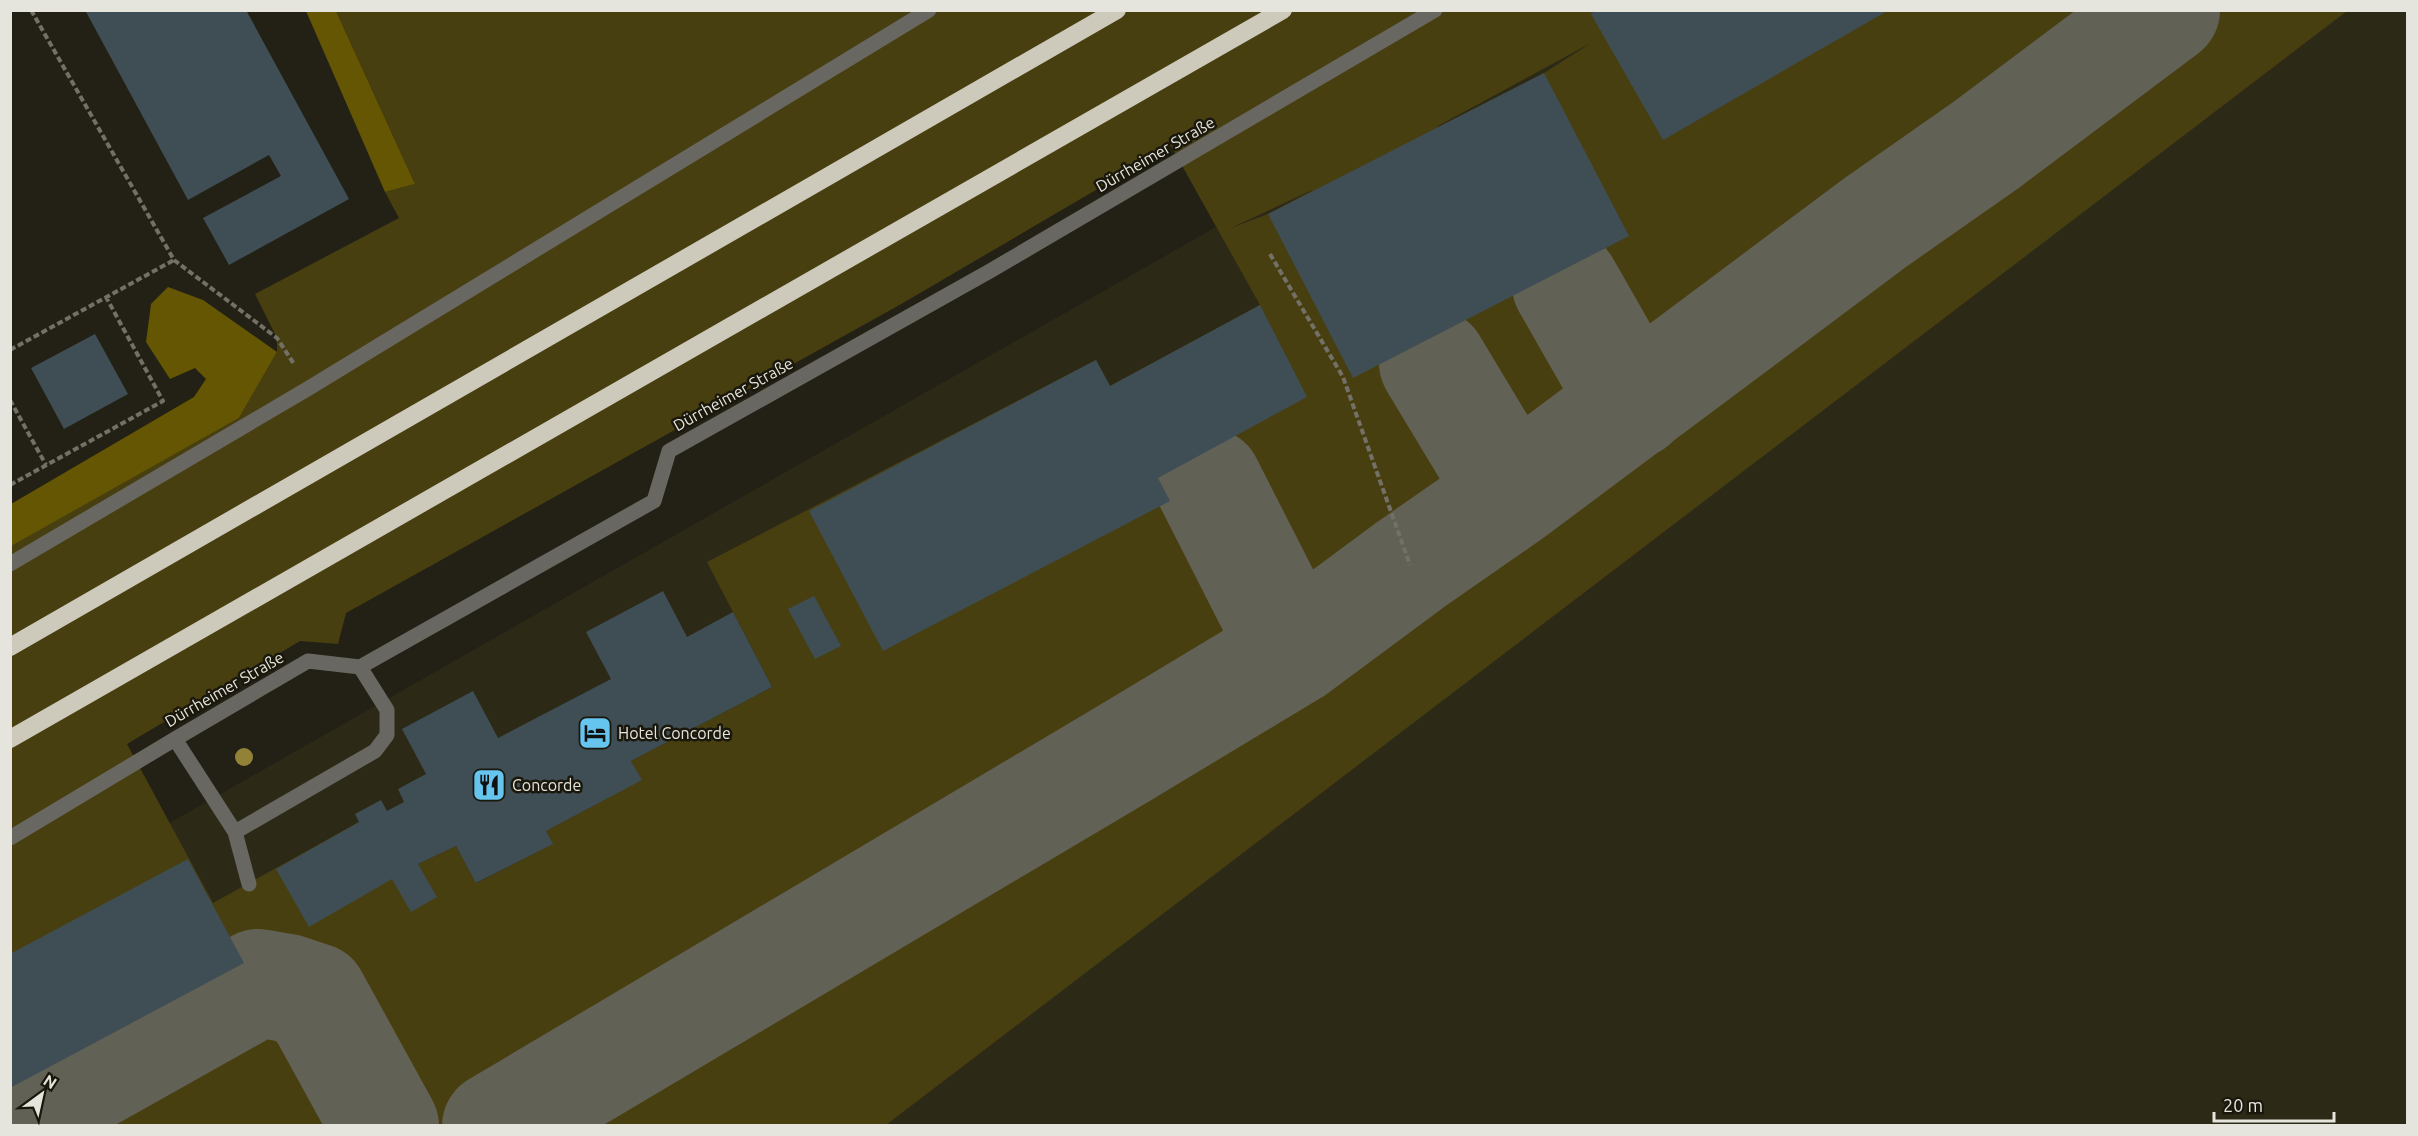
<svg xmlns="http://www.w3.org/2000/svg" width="2418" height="1136" font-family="Ubuntu,sans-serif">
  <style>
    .built { fill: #2d2917 }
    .green { fill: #483f11; fill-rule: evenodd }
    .forest { fill: #645602 }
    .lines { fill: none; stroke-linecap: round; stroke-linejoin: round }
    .taxiway { stroke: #626156; stroke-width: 108 }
    .building { fill: #3f4e54 }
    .path { stroke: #737167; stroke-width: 4; stroke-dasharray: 6 3; stroke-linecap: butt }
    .minor { stroke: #686761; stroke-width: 15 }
    .highway { stroke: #cecabb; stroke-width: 18 }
    .tree { fill: #928238 }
    .labels { text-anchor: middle; stroke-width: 5; stroke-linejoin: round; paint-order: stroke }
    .street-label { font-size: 16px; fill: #e6e5dd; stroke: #1a170c }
    .poi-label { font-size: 16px; fill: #e6e5dd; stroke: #1a170c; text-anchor: start }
  </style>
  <rect width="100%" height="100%" fill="#232115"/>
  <path class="built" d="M1583 11H2407V1125H11L10 914 1488 72Z"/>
  <path class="green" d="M336 11H2347L886 1125H11L10 546 239 418 277 352V338L255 294 399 218 385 192 415 184ZM1591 43 1544 73 1438 127V126ZM1171 146 1260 305 1110 386 1096 360 707 562 772 687 631 761 641 780 546 831 552 844 477 883 456 846 418 864 359 822 213 903 127 744 300 641 338 644 346 613 903 303ZM1313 190 1268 214 1231 228 1312 190Z"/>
  <path class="forest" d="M306 11H336L415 184 385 192Z
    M168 287 203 300 277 352 239 418 11 546V504L194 397 206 379 195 368 170 379 146 342 151 304Z"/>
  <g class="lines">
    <path class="taxiway" d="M1566 285 1634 404
      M1433 363 1512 494
      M1208 482 1294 651
      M30 1111 258 983 287 988 314 997 385 1126
      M496 1126 1123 754 1294 651 1410 565 1512 494 1876 222 1986 145 2166 10"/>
  </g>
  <path class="building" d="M85 10H246L349 199 229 265 203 218 281 176 269 155 188 200Z
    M1597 10H1889L1663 140 1591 14Z
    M1544 73 1629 236 1353 378 1268 214Z
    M1260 305 1307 397 1158 478 1170 501 883 651 809 511 1096 360 1110 386Z
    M95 334 128 394 64 429 31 368Z
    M663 591 687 637 733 612 772 687 631 761 642 780 546 831 553 844 476 883 456 846 418 864 437 897 411 912 392 879 309 927 276 869 359 822 355 814 381 800 387 811 404 802 398 789 426 774 402 729 473 691 498 738 611 679 586 632Z
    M814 596 841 646 815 659 788 609Z
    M188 859 244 963 10 1088V954Z"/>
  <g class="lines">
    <path class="path" d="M31 10 174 260 277 338 294 364
      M1270 254 1343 377 1410 565
      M10 350 174 260
      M10 400 46 465
      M10 485 163 401 106 297"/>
    <path class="minor" d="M10 564 309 388 929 10
      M175 739 235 832 249 884
      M235 832 375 751 387 735V710L360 667
      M10 838 175 739 308 661 360 667 654 501 669 451 990 271 1435 10"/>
    <path class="highway" d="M10 647 1117 10
      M10 739 1283 10"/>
  </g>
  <circle class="tree" cx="244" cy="757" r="9"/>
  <defs>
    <g id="hotel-square" transform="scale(1.725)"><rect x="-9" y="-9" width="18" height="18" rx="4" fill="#65c5ee" stroke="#1a170c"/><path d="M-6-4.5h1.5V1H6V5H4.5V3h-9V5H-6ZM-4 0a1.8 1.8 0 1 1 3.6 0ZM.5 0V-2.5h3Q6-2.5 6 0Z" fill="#111"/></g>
    <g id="restaurant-square" transform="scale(1.725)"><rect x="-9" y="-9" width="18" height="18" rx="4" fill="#65c5ee" stroke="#1a170c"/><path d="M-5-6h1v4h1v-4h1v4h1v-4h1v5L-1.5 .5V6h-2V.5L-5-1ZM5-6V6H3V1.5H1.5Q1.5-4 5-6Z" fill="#111"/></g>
  </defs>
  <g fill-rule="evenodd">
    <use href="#hotel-square" x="595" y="733"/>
    <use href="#restaurant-square" x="489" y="785"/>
  </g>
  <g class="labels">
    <g class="street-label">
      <text transform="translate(1155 154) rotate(-30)" y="6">Dürrheimer Straße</text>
      <text transform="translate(733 394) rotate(-29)" y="6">Dürrheimer Straße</text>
      <text transform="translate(224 689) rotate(-30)" y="6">Dürrheimer Straße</text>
    </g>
    <g class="poi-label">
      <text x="618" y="739">Hotel Concorde</text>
      <text x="512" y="791">Concorde</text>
    </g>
  </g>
  <rect width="2418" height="1136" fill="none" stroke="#e6e5dd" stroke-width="24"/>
  <g transform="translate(42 1094) rotate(33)" stroke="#1a170c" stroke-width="4.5" paint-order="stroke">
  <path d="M0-4.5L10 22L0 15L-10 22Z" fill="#e6e5dd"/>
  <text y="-9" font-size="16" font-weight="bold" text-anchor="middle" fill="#e6e5dd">N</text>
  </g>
  <path d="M2214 1112v9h120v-9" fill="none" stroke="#e6e5dd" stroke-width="3"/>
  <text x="2223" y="1112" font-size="18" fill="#e6e5dd" stroke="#1a170c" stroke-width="4.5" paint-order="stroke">20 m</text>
</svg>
